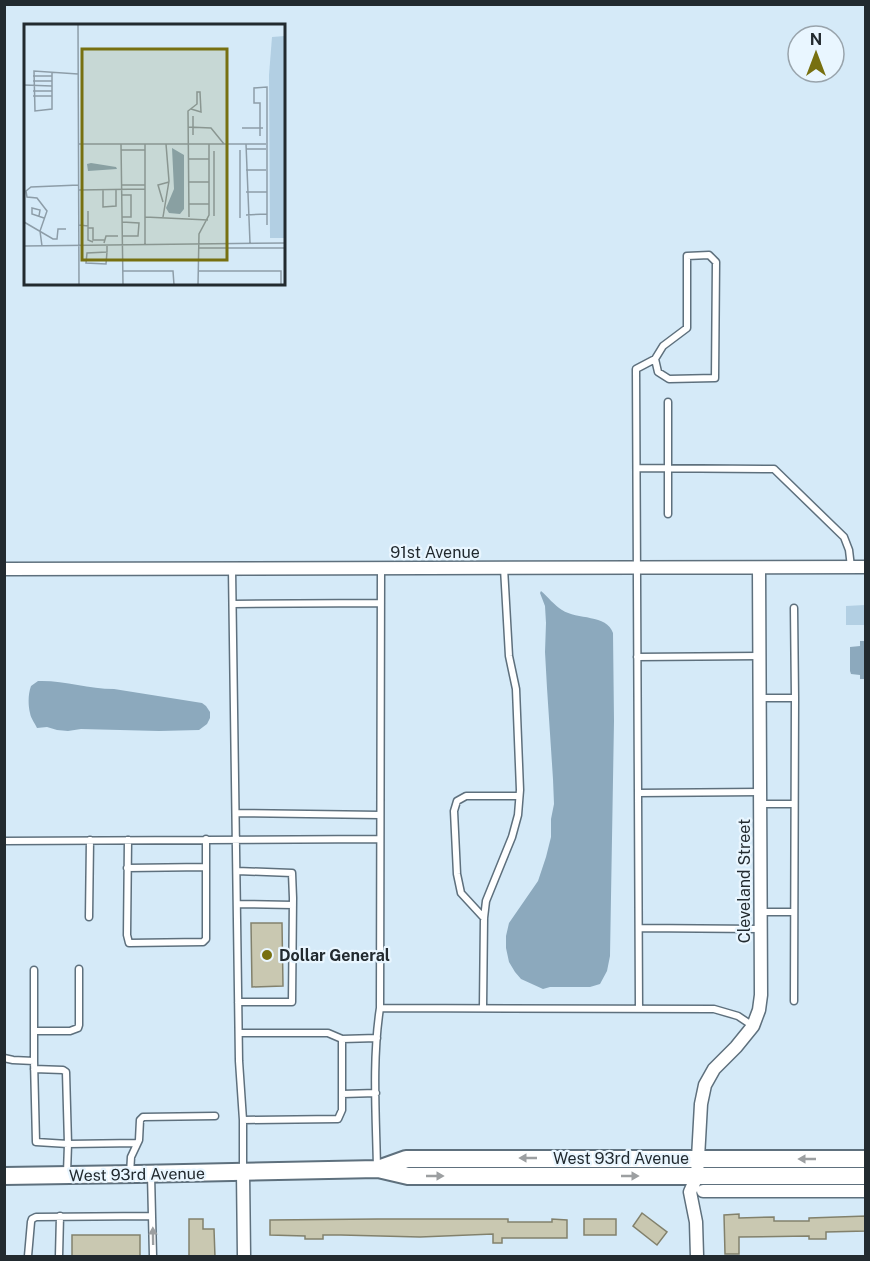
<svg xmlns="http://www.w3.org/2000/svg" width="870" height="1261" font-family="'Public Sans',sans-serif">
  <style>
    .green { fill: #b2cfe3 }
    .water { fill: #8ca9bd }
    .building { fill: #c9c8b1; stroke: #82816c; stroke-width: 1.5 }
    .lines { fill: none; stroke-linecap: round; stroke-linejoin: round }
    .lane-casing { stroke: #5e707d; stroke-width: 9 }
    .street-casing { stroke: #5e707d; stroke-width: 15 }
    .secondary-casing { stroke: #5e707d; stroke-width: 20 }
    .lane { stroke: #fff; stroke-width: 6 }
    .street { stroke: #fff; stroke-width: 12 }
    .secondary { stroke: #fff; stroke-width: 16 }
    .oneway { fill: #9c9fa1 }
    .poi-dot { fill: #777010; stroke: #e9f6ff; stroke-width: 2 }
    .labels { text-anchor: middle; stroke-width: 4.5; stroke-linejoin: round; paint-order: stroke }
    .street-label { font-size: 16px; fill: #222a2f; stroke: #e9f6ff }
    .poi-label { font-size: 16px; font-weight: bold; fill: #222a2f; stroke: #e9f6ff; text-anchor: start }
    .inset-road { fill: none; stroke: #8d9da8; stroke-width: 1.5 }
    .view { fill: #777010; fill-opacity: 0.15; stroke: #777010; stroke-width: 3 }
    .inset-edge { fill: none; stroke: #222a2f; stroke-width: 3 }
  </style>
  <rect width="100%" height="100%" fill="#d5eaf8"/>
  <path class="green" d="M865 605V625H846V606Z"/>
  <path class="water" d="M541 591C548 597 554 605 562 610 577 620 607 614 613 633L614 721 610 956 607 971 600 984 590 987H550L543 989 521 979 515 972 509 962 506 948V936L509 923 538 881 546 857 551 837V819L554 804 553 779 547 688 545 652 546 623 545 606 540 593Z
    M860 641H865V679H860V675L851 674 850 671V647L860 646Z
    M38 681C63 680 88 689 114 689L202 703 206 706 210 712V718L207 724 199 730 159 731 81 729 68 731 57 730 47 727 37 728C35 723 31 719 30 713 28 705 28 694 31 686Z"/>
  <path class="building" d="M251 923H282L283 986 252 987Z
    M642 1213 667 1232 657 1245 633 1226Z
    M739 1214V1218L774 1217V1221H809V1218L866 1216V1231L826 1232V1239H809V1236L739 1237V1254H725L724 1215Z
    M189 1219H203V1229H214L215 1257H189Z
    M378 1219H508V1222H552V1219L567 1220V1238H502V1243H493V1234L420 1237 341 1235H323V1239H305V1236L270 1235V1220Z
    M584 1219H616V1235H584Z
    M72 1235H140V1257H72Z"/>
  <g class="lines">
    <g class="lane-casing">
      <path id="lane" d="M668 402V514
        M637 468 774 469 844 537 849 550 851 567
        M232 569 239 1061 243 1120V1171
        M233 604 381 603
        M794 608 795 698 794 1001
        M637 657 760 656
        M760 698H795
        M638 793 760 792
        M760 804H794
        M236 813 380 815
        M128 840 127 935 129 943 203 942 206 939V839
        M4 841 380 839
        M127 868 206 867
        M237 871 292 873 293 898 292 1002H238
        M237 904 293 905
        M761 912H794
        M89 917 90 840
        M484 918 461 893 457 874 454 811 457 801 466 796H519
        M639 928 760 929
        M483 1007 484 918 486 901 512 837 518 815 520 790 516 689 509 656 504 568
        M380 1008 714 1009 738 1016 753 1026
        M639 1008 636 369 655 359 663 346 687 328V256L709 255 716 262 715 378 669 379 658 372 655 359
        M34 1031H70L78 1028 79 1025V969
        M239 1033H328L342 1039V1110L338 1119 243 1120
        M342 1039 377 1038
        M4 1058 13 1060 34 1061V970
        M34 1061 36 1142 68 1144 67 1173
        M34 1069 63 1070 66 1072 68 1144 137 1143
        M342 1094 376 1093
        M377 1168C376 1115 372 1060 380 1008L381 569
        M130 1174 131 1157 139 1140 140 1120 143 1117 215 1116
        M152 1216 153 1256
        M28 1256 31 1222 32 1219 36 1217 152 1216 151 1175
        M59 1256 60 1216"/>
    </g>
    <g class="street-casing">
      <path id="street" d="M4 569 866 567
        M243 1172 244 1256
        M703 1191H866
        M697 1256 696 1222 690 1192 697 1176 701 1104 705 1085 714 1069 736 1047 753 1026 759 1010 761 995 759 568"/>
    </g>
    <g class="secondary-casing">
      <path id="secondary" d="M378 1169 406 1159H866
        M4 1176 136 1174 378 1169 408 1176H866"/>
    </g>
    <use href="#lane" class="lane"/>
    <use href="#street" class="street"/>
    <use href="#secondary" class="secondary"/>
  </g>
  <defs><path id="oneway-solid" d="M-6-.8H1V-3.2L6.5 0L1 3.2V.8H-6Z" transform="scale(1.5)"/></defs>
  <g class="oneway">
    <use href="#oneway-solid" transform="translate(528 1158) rotate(180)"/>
    <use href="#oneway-solid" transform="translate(807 1159) rotate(-180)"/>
    <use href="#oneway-solid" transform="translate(435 1176)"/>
    <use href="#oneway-solid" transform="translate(630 1176)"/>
    <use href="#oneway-solid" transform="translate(153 1236) rotate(-91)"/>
  </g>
  <circle class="poi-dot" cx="267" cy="955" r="6"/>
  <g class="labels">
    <g class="street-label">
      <text x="435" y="558">91st Avenue</text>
      <text transform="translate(744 881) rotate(-90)" y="6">Cleveland Street</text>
      <text x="621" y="1164">West 93rd Avenue</text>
      <text transform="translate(137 1174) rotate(-1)" y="6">West 93rd Avenue</text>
    </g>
    <g class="poi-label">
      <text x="279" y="961">Dollar General</text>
    </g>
  </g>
  <g transform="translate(24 24)">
    <rect width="261" height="261" fill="#d5eaf8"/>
    <path d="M261 12V214H246L245 51 248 13Z" fill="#b2cfe3"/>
    <path d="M148 124 160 131V185L156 190 145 189 142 184 150 165ZM67 139 92 143 93 145 64 147 63 140Z" fill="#8ca9bd"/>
    <path class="inset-road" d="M54 0 55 261M28 49V85L11 87 10 47 54 50M9 52H28M9 57H28M0 61 28 62M9 67H28M9 72H28M169 92V111M164 103 187 104 200 120M218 104H239M236 112V79H230V64L243 63V201M55 120H242M97 120 99 261M222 120 226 219M222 125H242M97 126H121M216 126V194M190 127V192M164 135H185M222 146H242M164 158H185M97 161H121M79 165V183L92 182V165M55 166 121 165M222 168H243M97 171H107V193H98M139 178 134 161 145 158M165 180H185M222 191 243 190M15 192 16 186 8 184V190L20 194M121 193 184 196M139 193 145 157 142 120M165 193 164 87 173 80V68H176L177 88 167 85M0 198 29 215H33L34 205H42M98 198 115 199 114 212H98M55 201 64 202V187M64 202V216L69 218M64 204H69V216H81M80 219 82 212H94M121 220V120M83 221V228L63 229 62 239 82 240 83 228M0 222 261 219M18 222 16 207 23 187 13 174 3 173 2 167 7 163 55 161M175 224H261M99 247H149L150 261M175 247H257V261M174 261 175 210 185 191V120"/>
    <path class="view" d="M58 25H203V236H58Z"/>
    <rect width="261" height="261" class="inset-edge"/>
  </g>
  <rect width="870" height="1261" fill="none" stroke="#222a2f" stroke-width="12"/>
  <g transform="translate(816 54)"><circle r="28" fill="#e9f6ff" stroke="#99a4ac" stroke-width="1.5"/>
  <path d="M0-4.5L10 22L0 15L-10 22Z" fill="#777010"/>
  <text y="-9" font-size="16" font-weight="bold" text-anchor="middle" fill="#222a2f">N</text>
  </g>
</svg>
